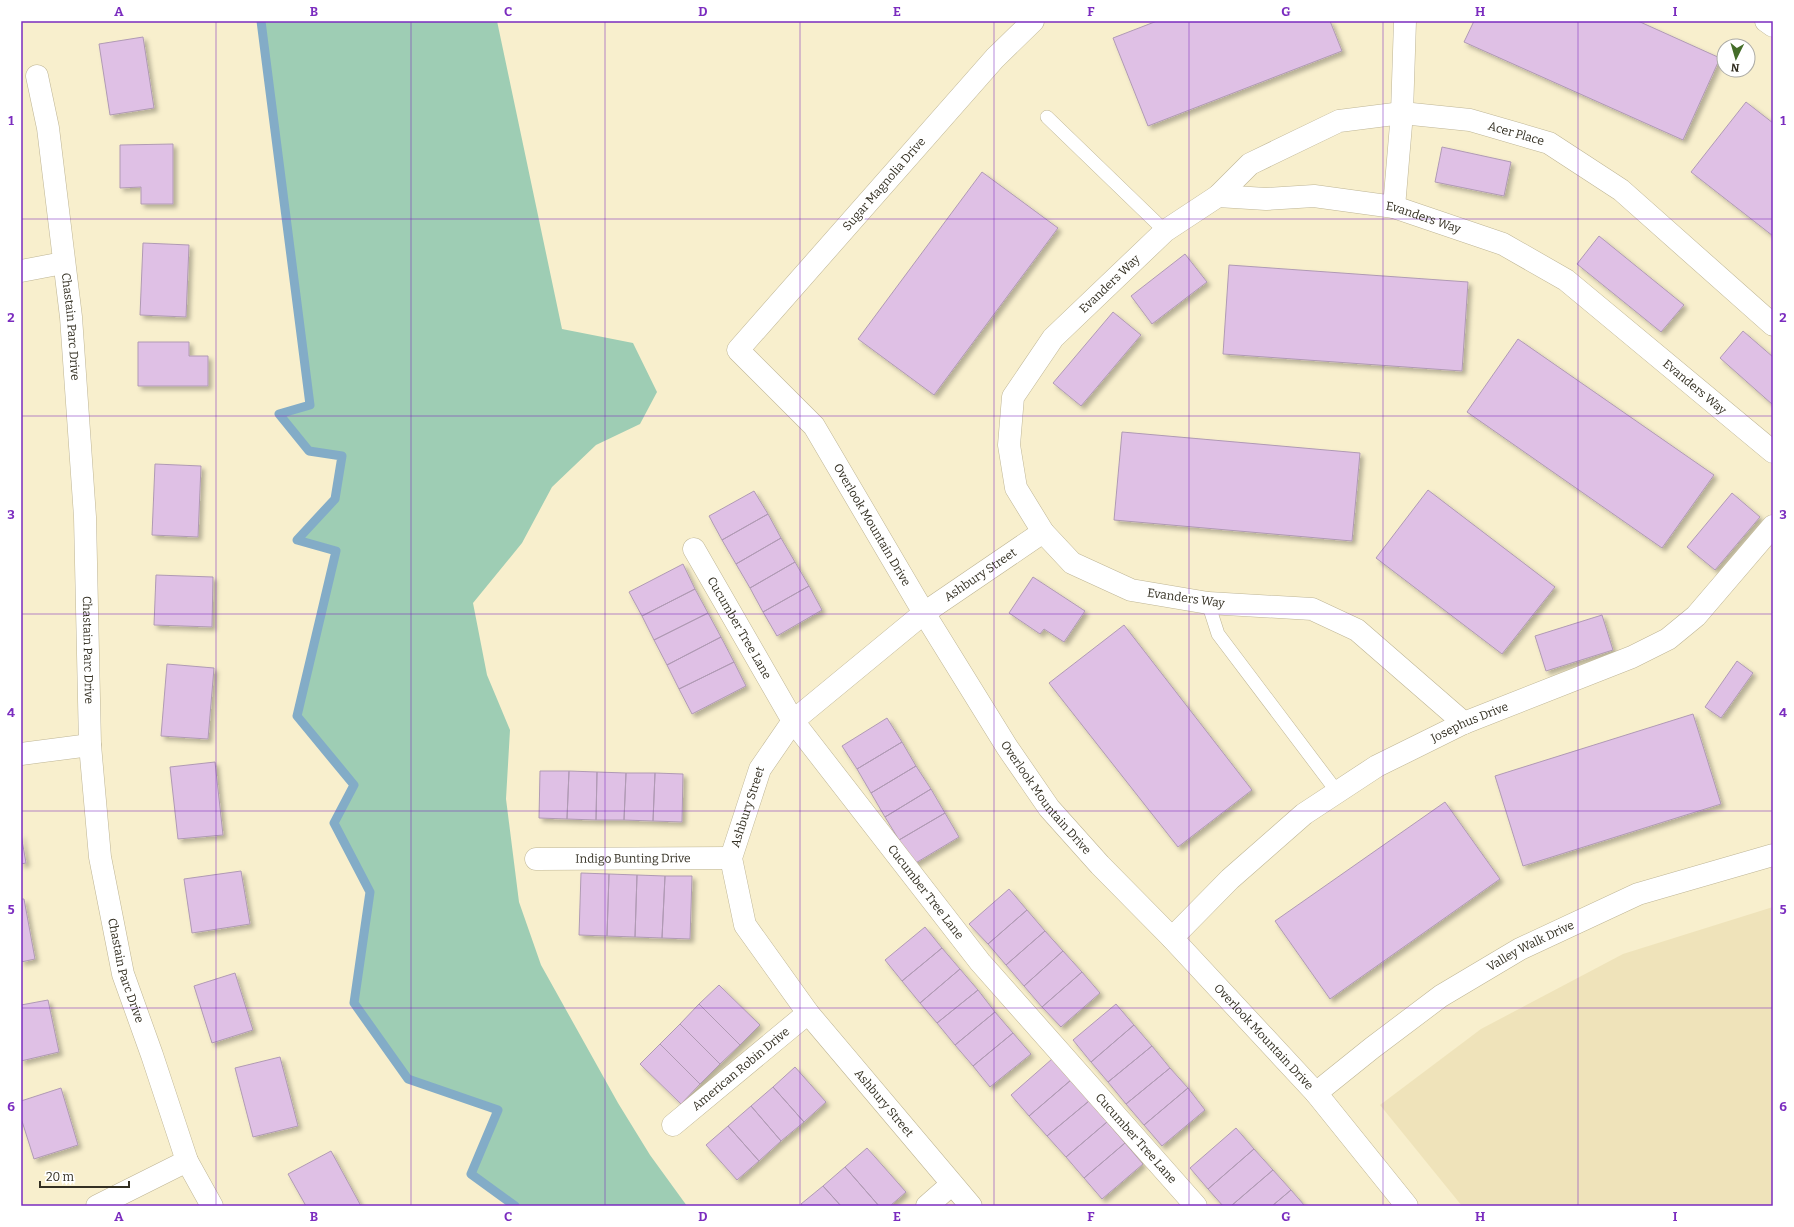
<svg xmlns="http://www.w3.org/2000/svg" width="1794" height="1227" font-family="Bitter,serif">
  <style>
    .built { fill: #efe3ba }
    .forest { fill: #9ecdb4 }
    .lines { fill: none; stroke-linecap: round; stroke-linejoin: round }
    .stream { stroke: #83acc7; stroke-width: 9 }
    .building { fill: #dfc0e5; stroke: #b09ab4; filter: url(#shadow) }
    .service-casing { stroke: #beb595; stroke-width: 14 }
    .minor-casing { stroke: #beb595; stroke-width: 23 }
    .service { stroke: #fff; stroke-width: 13 }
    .minor { stroke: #fff; stroke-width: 22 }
    .grid { fill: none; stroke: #7b2cbf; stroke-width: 1; stroke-opacity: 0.55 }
    .labels { text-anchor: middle; stroke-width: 4; stroke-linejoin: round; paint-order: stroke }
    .street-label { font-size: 12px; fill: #332f22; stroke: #fff }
    .neatline { fill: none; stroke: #7b2cbf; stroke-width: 1.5 }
    .grid-label { font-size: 13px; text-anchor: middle; font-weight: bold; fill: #7b2cbf }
  </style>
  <defs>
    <filter id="shadow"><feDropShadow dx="3.5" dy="3.5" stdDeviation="2" flood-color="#0004"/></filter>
  </defs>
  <rect width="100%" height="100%" fill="#f8efcd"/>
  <path class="built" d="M1773 907V1206H1462L1380 1105 1481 1029 1623 954Z"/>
  <path class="forest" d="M261 21H497L562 329 633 343 657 392 640 424 596 445 552 487 522 543 473 603 487 675 510 730 506 799 519 902 541 965 618 1103 650 1155 687 1206H515L471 1174 498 1110 408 1079 354 1003 370 892 334 823 354 785 297 716 336 551 297 540 335 499 342 456 309 451 279 414 310 404Z"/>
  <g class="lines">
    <path class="stream" d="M261 21 310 405 279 414 309 451 342 456 335 499 297 540 336 551 297 716 354 785 334 823 370 892 354 1003 408 1079 498 1110 471 1174 515 1206"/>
  </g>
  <path class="building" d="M1157 21H1330L1342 51 1148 126 1113 38Z
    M1474 21H1638L1720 58 1683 140 1464 42Z
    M143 37 154 108 110 115 99 44Z
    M1746 102 1773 123V236L1691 172Z
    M173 144V204H141V187L120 188V145Z
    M1442 147 1511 162 1504 196 1435 182Z
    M982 172 1058 228 934 395 858 339Z
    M1599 236 1684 305 1661 332 1577 264Z
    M143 243 189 245 186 317 140 315Z
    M1185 254 1207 282 1152 324 1131 296Z
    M1229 265 1468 282 1462 371 1223 354Z
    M1113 312 1141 335 1081 406 1053 383Z
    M1743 331 1773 357V405L1720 358Z
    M1518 339 1714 475 1662 548 1467 412Z
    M138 342H189V356H208V386H138Z
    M1122 432 1360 453 1352 541 1114 520Z
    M155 464 201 466 198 537 152 535Z
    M1428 490 1555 587 1502 654 1376 558Z
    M754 491 768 514 722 540 709 516Z
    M1732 493 1760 517 1715 570 1687 547Z
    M768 514 781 538 736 564 722 540Z
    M781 538 795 562 750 588 736 564Z
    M795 562 809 586 763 612 750 588Z
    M683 564 695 589 642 616 629 592Z
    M156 575 213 577 212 627 154 625Z
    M1033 577 1085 611 1064 642 1044 629 1040 634 1009 613Z
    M809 586 822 610 777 636 763 612Z
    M695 589 708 613 654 640 642 616Z
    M708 613 721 637 667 665 654 640Z
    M1602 615 1613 650 1546 671 1535 636Z
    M1124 625 1252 790 1178 847 1049 683Z
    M721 637 734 662 679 689 667 665Z
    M1737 661 1753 673 1721 718 1705 707Z
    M734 662 746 686 692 714 679 689Z
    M167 664 214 668 208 739 161 736Z
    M1693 714 1721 804 1523 866 1495 776Z
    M887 718 902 742 857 769 842 746Z
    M902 742 916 766 871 793 857 769Z
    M215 762 223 835 178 839 170 767Z
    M916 766 931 789 885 817 871 793Z
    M540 771H569L567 819 539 818Z
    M569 771 597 772 596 820 567 819Z
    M597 772 626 773 624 820H596Z
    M626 773H655L653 821 624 820Z
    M655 773 683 774 682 822 653 821Z
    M931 789 945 813 899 840 885 817Z
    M1445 802 1500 879 1330 999 1275 921Z
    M945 813 959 837 914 864 899 840Z
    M21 834 26 863 21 864Z
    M241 871 250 924 192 933 184 879Z
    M581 873 609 874 607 936 579 935Z
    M609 874 637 875 635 937 607 936Z
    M637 875 665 876 662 938 635 937Z
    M665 876H692L690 939 662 938Z
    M1009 889 1027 910 988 944 969 924Z
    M21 899H24L35 959 21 962Z
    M1027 910 1045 931 1006 965 988 944Z
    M925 927 942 948 902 981 885 960Z
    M1045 931 1063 951 1024 986 1006 965Z
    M942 948 960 969 920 1003 902 981Z
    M1063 951 1082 972 1042 1007 1024 986Z
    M960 969 978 990 937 1023 920 1003Z
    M1082 972 1100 993 1061 1027 1042 1007Z
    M235 973 253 1030 212 1043 194 986Z
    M719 985 760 1025 740 1045 699 1004Z
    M978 990 995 1012 955 1045 937 1023Z
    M48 1000 59 1052 21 1061V1005Z
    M699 1004 740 1045 720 1064 680 1024Z
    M1116 1004 1134 1025 1091 1062 1073 1040Z
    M995 1012 1013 1033 973 1066 955 1045Z
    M680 1024 720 1064 700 1084 660 1044Z
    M1134 1025 1152 1046 1108 1082 1091 1062Z
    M1013 1033 1031 1054 990 1087 973 1066Z
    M660 1044 700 1084 681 1104 640 1064Z
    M1152 1046 1170 1068 1126 1104 1108 1082Z
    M280 1057 298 1126 253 1137 235 1068Z
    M1052 1059 1071 1080 1029 1116 1011 1095Z
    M795 1067 826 1102 804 1122 773 1087Z
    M1170 1068 1188 1088 1144 1125 1126 1104Z
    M1071 1080 1089 1101 1047 1136 1029 1116Z
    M773 1087 804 1122 781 1141 751 1106Z
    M61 1088 78 1145 34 1159 21 1118V1101Z
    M1188 1088 1205 1110 1162 1146 1144 1125Z
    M1089 1101 1107 1122 1066 1157 1047 1136Z
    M751 1106 781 1141 759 1161 728 1126Z
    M1107 1122 1125 1143 1084 1178 1066 1157Z
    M728 1126 759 1161 737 1180 706 1145Z
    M1236 1128 1254 1149 1208 1189 1190 1168Z
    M1125 1143 1143 1164 1102 1199 1084 1178Z
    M867 1148 906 1192 890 1206H879L845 1167Z
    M1254 1149 1273 1170 1231 1206H1223L1208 1189Z
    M331 1151 361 1206H306L288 1174Z
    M845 1167 879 1206H841L823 1186Z
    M1273 1170 1291 1190 1272 1206H1231Z
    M823 1186 841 1206H803L801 1204Z
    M1291 1190 1305 1206H1272Z"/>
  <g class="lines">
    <g class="service-casing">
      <path id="service" d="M1047 117 1165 231
        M1208 603 1218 634 1338 793"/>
    </g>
    <g class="minor-casing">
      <g id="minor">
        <path id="s1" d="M1033 21 995 58 738 350 814 426 924 613 1007 747 1049 808 1100 865 1172 938 1316 1093 1407 1206"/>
        <path d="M1766 21 1773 26"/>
        <path id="s2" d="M37 76 48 128 71 317 85 517 90 745 100 857 123 974 152 1055 187 1161 212 1206"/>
        <path id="s3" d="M1218 196 1250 164 1339 121 1402 113 1470 120 1549 143 1621 190 1773 325"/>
        <path d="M1394 207 1402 113 1405 21"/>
        <path d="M21 271 63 263"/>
        <path id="s4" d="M694 549 793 721 980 962 1196 1206"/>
        <path id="s5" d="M1464 723 1357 630 1312 609 1208 603 1131 590 1072 563 1043 532 1016 488 1009 445 1013 397 1053 338 1165 231 1218 196 1266 199 1314 196 1394 207 1503 244 1566 280 1773 452"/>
        <path d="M21 754 90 745"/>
        <path id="s6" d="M536 859 731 858"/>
        <path id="s7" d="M1172 938 1230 879 1304 814 1377 766 1464 723 1632 657 1668 639 1696 616 1773 526"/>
        <path id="s8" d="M1316 1093 1372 1048 1441 996 1520 949 1638 894 1773 855"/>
        <path id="s9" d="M673 1125 808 1013"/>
        <path d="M97 1206 187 1161"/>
        <path d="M927 1206 952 1184"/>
        <path id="s10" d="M971 1206 808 1013 745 925 731 858 760 769 793 721 924 613 1043 532"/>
      </g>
    </g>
    <use href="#service" class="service"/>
    <use href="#minor" class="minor"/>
  </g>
  <path class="grid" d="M216 21V1206M411 21V1206M605 21V1206M800 21V1206M994 21V1206M1189 21V1206M1383 21V1206M1578 21V1206M21 219H1773M21 416H1773M21 614H1773M21 811H1773M21 1008H1773"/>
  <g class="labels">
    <g class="street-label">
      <text dy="4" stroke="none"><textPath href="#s3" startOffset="324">Acer Place</textPath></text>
      <text transform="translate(884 184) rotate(-49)" y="4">Sugar Magnolia Drive</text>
      <text dy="4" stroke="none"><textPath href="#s5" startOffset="1122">Evanders Way</textPath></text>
      <text dy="4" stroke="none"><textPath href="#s5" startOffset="774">Evanders Way</textPath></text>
      <text dy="4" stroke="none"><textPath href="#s2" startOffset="253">Chastain Parc Drive</textPath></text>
      <text dy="4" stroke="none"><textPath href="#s5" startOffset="1446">Evanders Way</textPath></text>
      <text dy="4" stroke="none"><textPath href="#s1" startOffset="664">Overlook Mountain Drive</textPath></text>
      <text dy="4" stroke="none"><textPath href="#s10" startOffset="819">Ashbury Street</textPath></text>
      <text transform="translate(1186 598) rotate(8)" y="4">Evanders Way</text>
      <text dy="4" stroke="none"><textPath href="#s4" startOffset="91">Cucumber Tree Lane</textPath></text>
      <text dy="4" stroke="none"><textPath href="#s2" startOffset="577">Chastain Parc Drive</textPath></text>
      <text dy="4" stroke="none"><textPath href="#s7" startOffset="371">Josephus Drive</textPath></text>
      <text dy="4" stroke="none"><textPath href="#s1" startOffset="988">Overlook Mountain Drive</textPath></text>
      <text dy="4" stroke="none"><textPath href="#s10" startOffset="483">Ashbury Street</textPath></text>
      <text dy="4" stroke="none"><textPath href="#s6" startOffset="97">Indigo Bunting Drive</textPath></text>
      <text dy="4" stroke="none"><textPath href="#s4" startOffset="415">Cucumber Tree Lane</textPath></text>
      <text dy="4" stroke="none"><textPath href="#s8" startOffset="261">Valley Walk Drive</textPath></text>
      <text dy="4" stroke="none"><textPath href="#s2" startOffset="901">Chastain Parc Drive</textPath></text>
      <text dy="4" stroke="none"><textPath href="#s1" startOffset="1312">Overlook Mountain Drive</textPath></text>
      <text dy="4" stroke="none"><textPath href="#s9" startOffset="88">American Robin Drive</textPath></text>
      <text transform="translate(884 1103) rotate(50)" y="4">Ashbury Street</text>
      <text dy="4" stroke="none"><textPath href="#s4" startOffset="739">Cucumber Tree Lane</textPath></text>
    </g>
  </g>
  <rect width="1794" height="1227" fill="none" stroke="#ffffff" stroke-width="44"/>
  <g transform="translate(1736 58) rotate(185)"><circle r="19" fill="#ffffff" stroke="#adaca7"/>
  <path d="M0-3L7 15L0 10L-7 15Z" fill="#446d29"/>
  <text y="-6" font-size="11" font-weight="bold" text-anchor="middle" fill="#332f22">N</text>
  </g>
  <path d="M40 1181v6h89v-6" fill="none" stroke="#332f22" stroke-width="2"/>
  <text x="46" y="1181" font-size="12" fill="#332f22" stroke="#ffffff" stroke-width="3" paint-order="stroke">20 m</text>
  <rect x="22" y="22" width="1750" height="1183" class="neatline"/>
  <g class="grid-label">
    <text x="119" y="16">A</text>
    <text x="314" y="16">B</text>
    <text x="508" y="16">C</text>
    <text x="703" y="16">D</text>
    <text x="897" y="16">E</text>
    <text x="1091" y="16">F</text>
    <text x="1286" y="16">G</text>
    <text x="1480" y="16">H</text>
    <text x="1675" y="16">I</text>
    <text x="11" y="125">1</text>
    <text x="1783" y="125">1</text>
    <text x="11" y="322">2</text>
    <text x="1783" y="322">2</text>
    <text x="11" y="519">3</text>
    <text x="1783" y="519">3</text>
    <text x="11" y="717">4</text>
    <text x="1783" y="717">4</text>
    <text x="11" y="914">5</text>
    <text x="1783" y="914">5</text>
    <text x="11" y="1111">6</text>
    <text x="1783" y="1111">6</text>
    <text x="119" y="1221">A</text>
    <text x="314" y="1221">B</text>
    <text x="508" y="1221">C</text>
    <text x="703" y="1221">D</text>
    <text x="897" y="1221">E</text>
    <text x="1091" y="1221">F</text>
    <text x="1286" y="1221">G</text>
    <text x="1480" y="1221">H</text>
    <text x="1675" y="1221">I</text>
  </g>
</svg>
